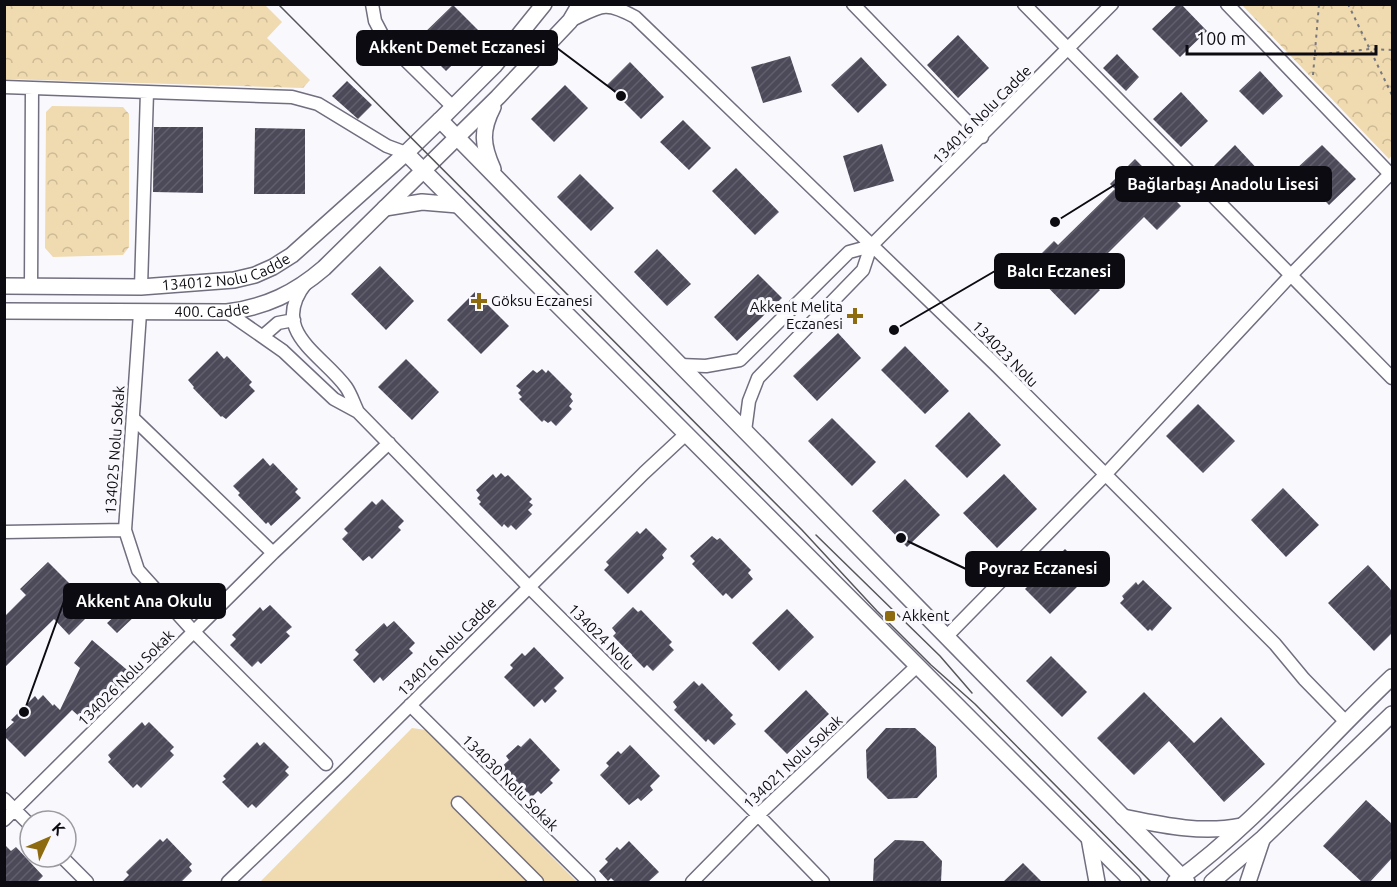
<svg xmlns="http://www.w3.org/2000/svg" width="1397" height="887" font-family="Ubuntu,sans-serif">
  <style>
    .park { fill: url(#park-crowns) }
    .garden { fill: #f0daaf }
    .building { fill: url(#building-hatch) }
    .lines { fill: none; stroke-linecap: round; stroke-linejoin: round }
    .minor-casing { stroke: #716e7f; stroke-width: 15 }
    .major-casing { stroke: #716e7f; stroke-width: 18 }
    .path { stroke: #79787d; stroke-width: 2; stroke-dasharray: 3 4.5; stroke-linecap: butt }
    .minor { stroke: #fff; stroke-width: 12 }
    .major { stroke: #fff; stroke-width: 15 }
    .tram { stroke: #56555a; stroke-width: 1.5 }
    .poi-dot { fill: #8f6b10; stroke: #f9f9fd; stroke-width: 2 }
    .labels { text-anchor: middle; stroke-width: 6; stroke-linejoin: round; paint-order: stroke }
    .street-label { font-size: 15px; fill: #0c0b11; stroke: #f9f9fd }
    .poi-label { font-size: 15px; fill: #0c0b11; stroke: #f9f9fd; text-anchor: start }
    .leader { fill: none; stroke: #0c0b11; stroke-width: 2 }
    .callout-dot { fill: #0c0b11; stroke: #f9f9fd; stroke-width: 2 }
    .callout { fill: #0c0b11; stroke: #0c0b11; stroke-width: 2 }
    .callout-label { font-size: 16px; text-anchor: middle; font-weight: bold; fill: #fff }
  </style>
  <defs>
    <pattern id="park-crowns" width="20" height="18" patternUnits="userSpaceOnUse" patternTransform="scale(1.5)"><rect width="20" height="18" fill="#f0daaf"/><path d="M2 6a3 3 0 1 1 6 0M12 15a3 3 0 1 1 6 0" fill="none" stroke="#cdba96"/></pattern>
    <pattern id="building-hatch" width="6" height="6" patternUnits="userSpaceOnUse" patternTransform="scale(1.5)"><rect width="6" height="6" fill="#4c4959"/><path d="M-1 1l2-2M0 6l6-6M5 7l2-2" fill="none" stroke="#615f6c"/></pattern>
  </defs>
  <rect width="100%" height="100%" fill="#f9f9fd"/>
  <path class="park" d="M4 5H265L282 22 267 38 310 80 303 88 5 79Z
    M1242 5H1392V155L1389 159Z
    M52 106 123 107 129 114V247L123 255 53 257 45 248 46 112Z"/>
  <path class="garden" d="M412 728 426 730 577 882H260Z"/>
  <path class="building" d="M1178 4H1181L1207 31 1180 57 1152 29Z
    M453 5 483 35 446 71 416 41Z
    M958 35 989 68 958 98 927 65Z
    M1117 54 1139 77 1126 91 1103 68Z
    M790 56 802 92 763 103 751 67Z
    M861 57 887 85 858 113 831 85Z
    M630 62 664 97 641 119 607 85Z
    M1260 71 1283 96 1263 115 1239 91Z
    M347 81 372 105 358 119 332 96Z
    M565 85 588 108 554 142 531 119Z
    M1181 92 1208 121 1181 147 1153 119Z
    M683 120 711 148 689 170 660 142Z
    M154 127H203V193L153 192Z
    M255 128 305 129V194H254Z
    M882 144 894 181 854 192 843 156Z
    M1235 145 1262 174 1235 200 1208 172Z
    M1322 145 1356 179 1329 205 1295 170Z
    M1135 159 1181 206 1157 230 1144 217 1085 276 1100 290 1075 315 1028 267 1054 241 1058 245 1115 189 1110 184Z
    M736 168 779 212 755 235 712 191Z
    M580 174 614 208 591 231 557 197Z
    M657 249 691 284 667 306 634 272Z
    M380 266 414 301 386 330 351 294Z
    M758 274 782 298 737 341 714 317Z
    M475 292 509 326 481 354 447 320Z
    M838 333 861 358 817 401 793 376Z
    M905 346 949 391 925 414 881 370Z
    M217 351 224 359 227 356 252 382 249 385 255 391 226 419 222 416 221 417 193 388 194 387 188 380Z
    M406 359 439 392 412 420 378 387Z
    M542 369 546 373 548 370 572 394 570 397 573 401 569 406 572 409 556 426 551 421 548 423 544 420 542 422 519 399 522 397 518 393 521 390 516 386 533 370 537 373Z
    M1198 404 1235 441 1203 473 1166 436Z
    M969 412 1001 445 967 478 935 446Z
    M832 418 876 462 852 486 808 441Z
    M263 458 270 466 273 463 298 489 295 492 301 498 271 526 268 522 266 524 238 495 240 493 233 486Z
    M501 473 505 477 508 475 532 499 529 502 533 505 528 510 532 514 516 530 511 525 508 528 504 524 502 527 479 504 481 502 477 498 480 495 476 490 493 474 496 478Z
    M1004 474 1037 509 997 548 963 513Z
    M905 479 940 515 907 547 872 511Z
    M1283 488 1319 525 1286 557 1251 520Z
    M382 499 404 521 398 527 401 530 372 559 369 556 363 561 342 539 348 533 344 529 372 501 376 505Z
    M646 528 667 549 662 555 664 558 628 594 604 570 609 565 606 562 637 531 640 534Z
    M712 536 717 540 720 538 751 570 748 573 753 579 732 599 726 593 723 596 692 564 695 561 690 556Z
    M1065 549 1090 574 1050 614 1025 589Z
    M48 562 95 609 69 635 54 619 4 668V617L26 595 20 589Z
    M1368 565 1392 591V633L1374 651 1328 603Z
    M1143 580 1172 608 1152 631 1150 629 1148 631 1120 603 1124 599 1122 596 1136 582 1138 585Z
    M128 604 137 614 117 633 107 623Z
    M270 605 292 627 286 632 290 636 261 664 258 661 252 667 230 645 236 639 232 635 260 607 263 611Z
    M633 607 638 612 641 610 672 642 669 645 674 650 653 671 647 665 644 668 613 636 616 633 612 628Z
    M787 609 814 637 779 671 752 643Z
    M394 621 415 643 409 649 413 653 383 681 380 677 374 683 353 660 359 654 355 650 384 623 387 627Z
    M92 640 133 675 116 697 112 694 91 722 85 717 82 719 72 710 25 757 4 736V731L14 722 11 720 35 696 38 700 43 695 53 706 54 704 60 710 80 668 74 663Z
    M534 647 564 678 554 688 557 691 545 703 542 699 534 707 504 677 513 668 510 665 522 653 525 656Z
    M1051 656 1087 692 1062 717 1026 681Z
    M694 681 699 686 702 683 733 715 730 718 736 724 714 745 708 739 706 742 674 710 677 707 673 702Z
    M806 690 829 714 787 754 764 731Z
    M1144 692 1194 743 1221 717 1265 764 1224 802 1169 741 1134 775 1097 738Z
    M142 722 145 726 149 722 174 747 170 751 174 755 141 788 137 784 133 788 108 762 111 759 108 755Z
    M886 728H915L936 747 937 777 917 798 888 799 867 778 866 750Z
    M530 738 560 770 550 780 553 783 541 794 538 791 530 799 500 768 509 760 506 756 518 745 521 747Z
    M257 742 260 746 264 742 289 767 285 771 289 775 256 808 252 804 248 808 222 782 226 779 223 776Z
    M630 745 660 776 650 786 653 790 641 801 638 798 629 805 600 775 609 766 606 763 618 751 621 754Z
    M1366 800 1392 824V858L1370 882H1362L1323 846Z
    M167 838 192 864 189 867 192 871 181 882H122L129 875 126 872 160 839 163 842Z
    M895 840 923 841 942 861 941 882H873L874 859Z
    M629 841 659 872 648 882H615L611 878 608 881 599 871 608 862 605 859 617 847 620 850Z
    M4 844 11 851 16 847 43 876 37 882H4Z
    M1023 863 1042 882H1003Z"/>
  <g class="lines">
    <g class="minor-casing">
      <path id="minor" d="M372 4 375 21 385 40 453 107
        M853 4 982 137
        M1024 4 1392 378
        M1227 4 1390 174
        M570 21C601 6 604 0 635 17L997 366 1275 644 1304 679 1345 721
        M4 87 292 97 318 104 387 146 406 153
        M306 283C268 331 322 354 346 387 351 394 354 404 358 412
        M31 287 32 88
        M141 287 147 92
        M227 312 283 351 334 399 358 412 529 587 758 815 823 882
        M140 313 125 530 138 570 194 632 326 764
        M263 336 278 323 294 320
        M680 365 706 366 740 360 849 252 871 246
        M133 418 273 553
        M745 431 749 401 758 378 863 270 871 246 1112 4
        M4 532 125 530
        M946 637 1104 476 1291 275 1392 172
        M410 705 589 882
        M4 799 30 825
        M458 803 537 882
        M4 820 273 553 389 443
        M62 857 87 882
        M228 882 343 772 644 473 687 433
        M692 882 758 815 916 667"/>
    </g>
    <g class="major-casing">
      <g id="major">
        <path d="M440 120 494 66 544 4"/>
        <path d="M406 153 1133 882"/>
        <path d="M493 169C482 145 481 130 493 107"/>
        <path d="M385 208 422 202 458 205"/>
        <path id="s1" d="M4 286 141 287 234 280 255 275 273 267 292 255 406 153 440 120 1187 882"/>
        <path id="s2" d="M4 311 227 312C266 307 295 293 324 268L498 97 570 21 580 4"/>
        <path d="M1123 817C1162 825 1201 834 1241 826"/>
        <path d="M1089 838 1097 882"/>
        <path d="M1175 882C1256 823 1320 745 1392 677"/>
        <path d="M1212 882 1263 838 1392 714"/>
        <path d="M1248 882 1262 840"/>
      </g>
    </g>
    <path class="path" d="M1348 4 1392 95
      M1314 55 1370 49 1392 50
      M1313 75 1319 4"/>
    <use href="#minor" class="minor"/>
    <use href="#major" class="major"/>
    <path class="tram" d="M278 4 802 530 877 611 931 665 975 704 1151 882
      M816 535 940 656 972 693"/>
  </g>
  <g class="poi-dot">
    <path d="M476 292h6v6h6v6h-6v6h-6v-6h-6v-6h6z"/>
    <path d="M852 307h6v6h6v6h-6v6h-6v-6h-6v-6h6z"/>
    <rect x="884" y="610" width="12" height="12" rx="3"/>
  </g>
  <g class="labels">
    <g class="street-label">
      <text transform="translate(982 115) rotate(-45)" y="5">134016 Nolu Cadde</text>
      <text dy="5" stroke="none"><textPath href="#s1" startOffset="224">134012 Nolu Cadde</textPath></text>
      <text dy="5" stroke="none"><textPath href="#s2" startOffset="208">400. Cadde</textPath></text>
      <text transform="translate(1005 354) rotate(45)" y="5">134023 Nolu</text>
      <text transform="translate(115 450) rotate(-86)" y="5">134025 Nolu Sokak</text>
      <text transform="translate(601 637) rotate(45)" y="5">134024 Nolu</text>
      <text transform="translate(447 647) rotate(-45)" y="5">134016 Nolu Cadde</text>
      <text transform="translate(126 678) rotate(-45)" y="5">134026 Nolu Sokak</text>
      <text transform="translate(793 762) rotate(-43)" y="5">134021 Nolu Sokak</text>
      <text transform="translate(510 783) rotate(45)" y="5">134030 Nolu Sokak</text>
    </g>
    <g class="poi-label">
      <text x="491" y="306">Göksu Eczanesi</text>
      <text x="843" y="312" text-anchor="end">Akkent Melita<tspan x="843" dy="17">Eczanesi</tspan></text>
      <text x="902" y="621">Akkent</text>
    </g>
  </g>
  <path class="leader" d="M621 96L557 48M1055 222L1116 184M894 330L995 271M901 538L966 569M24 712L64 601"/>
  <g class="callout-dot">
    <circle cx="621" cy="96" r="6"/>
    <circle cx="1055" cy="222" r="6"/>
    <circle cx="894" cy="330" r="6"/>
    <circle cx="901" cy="538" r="6"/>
    <circle cx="24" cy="712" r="6"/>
  </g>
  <g class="callout">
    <rect x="357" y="31" width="200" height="34" rx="6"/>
    <rect x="1116" y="167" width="215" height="34" rx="6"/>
    <rect x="995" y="254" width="129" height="34" rx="6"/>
    <rect x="966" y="552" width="143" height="34" rx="6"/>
    <rect x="64" y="584" width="161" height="34" rx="6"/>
  </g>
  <g class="callout-label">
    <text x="457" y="53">Akkent Demet Eczanesi</text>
    <text x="1223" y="190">Bağlarbaşı Anadolu Lisesi</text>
    <text x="1059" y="277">Balcı Eczanesi</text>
    <text x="1038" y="574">Poyraz Eczanesi</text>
    <text x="144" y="607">Akkent Ana Okulu</text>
  </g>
  <rect width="1397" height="887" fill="none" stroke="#0c0b11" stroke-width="12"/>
  <g transform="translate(48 839) rotate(46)"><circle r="28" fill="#f9f9fd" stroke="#9a9a9f" stroke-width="1.5"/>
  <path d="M0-4.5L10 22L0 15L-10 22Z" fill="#8f6b10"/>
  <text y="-9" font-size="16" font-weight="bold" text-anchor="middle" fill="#0c0b11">K</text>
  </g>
  <path d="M1187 45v9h189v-9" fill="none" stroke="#0c0b11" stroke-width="3"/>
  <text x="1196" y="45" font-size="18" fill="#0c0b11" stroke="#f9f9fd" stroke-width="4.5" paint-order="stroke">100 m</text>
</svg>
